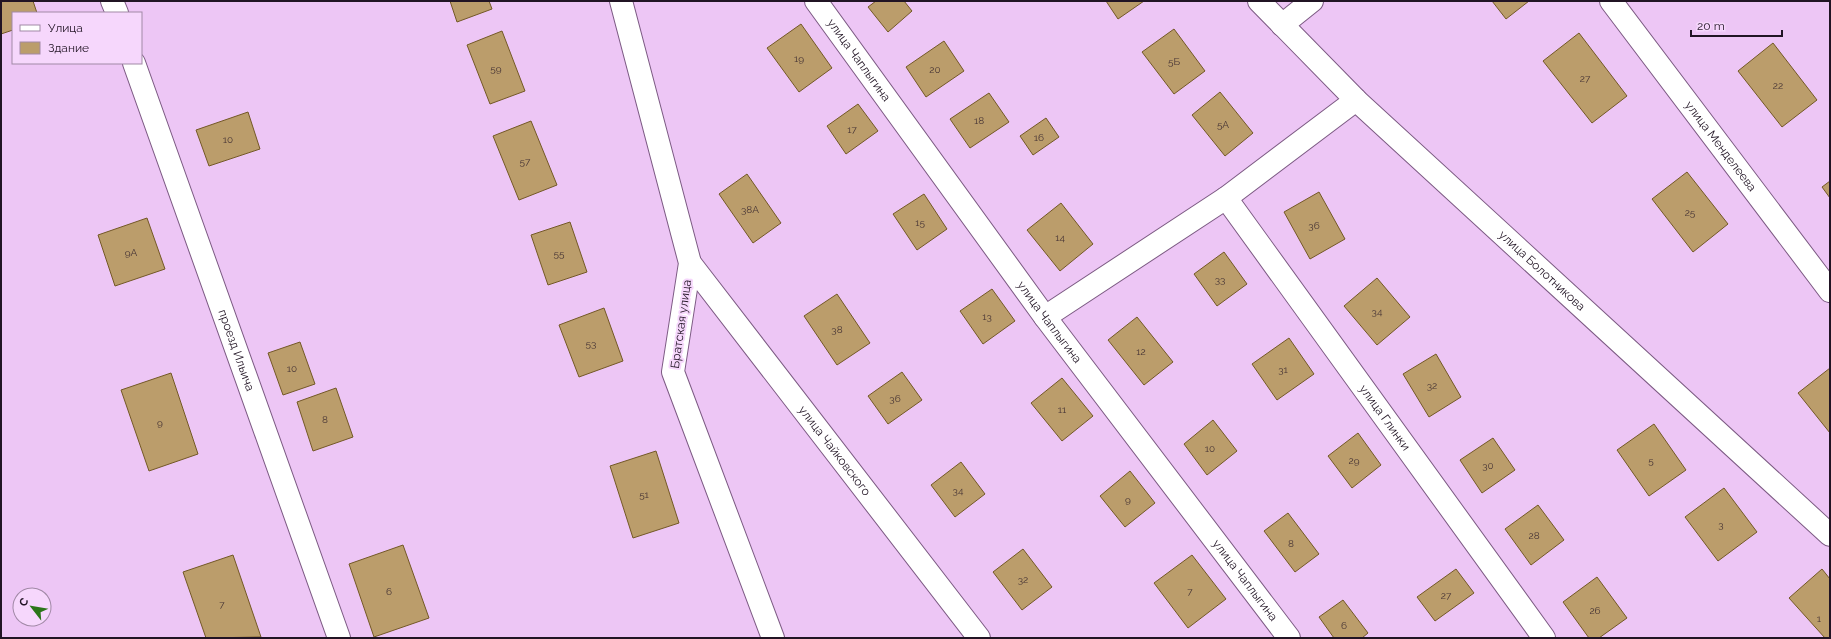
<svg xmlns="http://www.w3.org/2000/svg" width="1831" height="639" font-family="Raleway,sans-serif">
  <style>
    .building { fill: #bb9d6b; stroke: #735826 }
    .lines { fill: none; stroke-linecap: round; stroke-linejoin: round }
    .street-casing { stroke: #7c5a83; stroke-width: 24 }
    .secondary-casing { stroke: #7c5a83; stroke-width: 24 }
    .street { stroke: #fff; stroke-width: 22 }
    .secondary { stroke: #fff; stroke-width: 22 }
    .labels { text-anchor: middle; stroke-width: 4; stroke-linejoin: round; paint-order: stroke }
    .number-label { font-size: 10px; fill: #483636 }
    .street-label { font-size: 12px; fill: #211424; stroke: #f6d7fc }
  </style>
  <rect width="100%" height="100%" fill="#edc6f5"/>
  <path class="building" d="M1 1H33L37 13H13V30L1 34Z
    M450 1H489L492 9 457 22Z
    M876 1H904L912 11 888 32 868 7Z
    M1106 1H1144L1118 19Z
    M1492 1H1529L1506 19Z
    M801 24 832 68 799 92 767 48Z
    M1174 29 1205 71 1174 94 1142 52Z
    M502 31 525 91 490 104 467 45Z
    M1579 33 1627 96 1592 123 1543 61Z
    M944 41 964 71 926 97 906 67Z
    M1773 43 1817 100 1782 127 1738 71Z
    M1220 92 1253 133 1225 156 1192 115Z
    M989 93 1009 122 970 148 950 119Z
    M858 104 878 131 846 154 827 126Z
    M248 112 260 149 209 166 196 130Z
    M1046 118 1059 137 1033 155 1020 136Z
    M531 121 557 185 519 200 493 136Z
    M1687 172 1728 224 1693 252 1652 199Z
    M747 174 781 223 753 243 719 194Z
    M1830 181V198L1822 187Z
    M1319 192 1345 239 1310 259 1284 212Z
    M924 194 947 229 917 250 893 214Z
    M1061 203 1093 244 1060 271 1027 230Z
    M147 218 165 269 115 286 98 235Z
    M570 222 587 272 548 285 531 235Z
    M1224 252 1247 284 1217 306 1194 274Z
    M1377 278 1410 317 1377 345 1344 306Z
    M992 289 1015 321 983 344 960 311Z
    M837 294 870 343 837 365 804 316Z
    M604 308 623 361 579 377 559 325Z
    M1137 317 1173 362 1144 385 1108 340Z
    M1289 338 1314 374 1277 400 1252 364Z
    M300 342 315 384 283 395 268 353Z
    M1436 354 1461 397 1429 417 1403 374Z
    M1830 368V433L1798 393Z
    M902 372 922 400 888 424 868 396Z
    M171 373 198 454 149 471 121 390Z
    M1062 378 1093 416 1062 441 1031 403Z
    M336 388 353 437 313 451 297 402Z
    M1213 420 1237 451 1207 475 1184 444Z
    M1654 424 1686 470 1649 496 1617 450Z
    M1358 433 1381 465 1352 488 1328 456Z
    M1493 438 1515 470 1482 493 1460 460Z
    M656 451 679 523 633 538 610 466Z
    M961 462 985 494 955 517 931 485Z
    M1130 471 1155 503 1125 527 1100 496Z
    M1724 488 1757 532 1718 561 1685 517Z
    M1538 505 1564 540 1531 565 1505 529Z
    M1288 513 1319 554 1295 572 1264 531Z
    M403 545 429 618 374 637 349 564Z
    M1023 549 1052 587 1022 610 993 572Z
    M233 555 261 637 206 638 183 572Z
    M1192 555 1226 599 1188 628 1154 583Z
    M1456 569 1474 593 1435 621 1417 597Z
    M1822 569 1830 579V638H1825L1789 598Z
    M1597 577 1627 618 1599 638H1589L1563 602Z
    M1343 600 1368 633 1362 638H1334L1319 617Z"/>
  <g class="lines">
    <g class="street-casing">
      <g id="street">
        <path d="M112 1 117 13"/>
        <path d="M621 1 690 263 673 372 773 638"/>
        <path id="s1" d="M816 1 1045 317 1289 638"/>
        <path id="s2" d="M1259 1 1356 100 1830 535"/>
        <path d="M1282 25 1312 1"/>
        <path id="s3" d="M134 63 339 638"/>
        <path id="s4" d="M1226 198 1544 638"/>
        <path id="s5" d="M690 263 979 638"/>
        <path d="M1045 317 1226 198 1356 100"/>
      </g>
    </g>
    <g class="secondary-casing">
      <g id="secondary">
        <path id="s6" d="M1611 1 1830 291"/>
      </g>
    </g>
    <use href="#street" class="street"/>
    <use href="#secondary" class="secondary"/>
  </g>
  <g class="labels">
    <g class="number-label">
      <text x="799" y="62">19</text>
      <text x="1174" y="65">5Б</text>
      <text x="496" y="72">59</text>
      <text x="935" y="73">20</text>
      <text x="1585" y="82">27</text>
      <text x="1778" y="89">22</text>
      <text x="979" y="124">18</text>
      <text x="1223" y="128">5А</text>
      <text x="852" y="133">17</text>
      <text x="1039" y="141">16</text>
      <text x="228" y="143">10</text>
      <text x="525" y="165">57</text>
      <text x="750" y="213">38А</text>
      <text x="1690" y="216">25</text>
      <text x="920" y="226">15</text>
      <text x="1314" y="229">36</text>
      <text x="1060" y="241">14</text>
      <text x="131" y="256">9А</text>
      <text x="559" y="257">55</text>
      <text x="1220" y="283">33</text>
      <text x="1377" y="315">34</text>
      <text x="987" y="320">13</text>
      <text x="837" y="333">38</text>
      <text x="591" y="347">53</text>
      <text x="1141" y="355">12</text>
      <text x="292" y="372">10</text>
      <text x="1283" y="373">31</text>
      <text x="1432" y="389">32</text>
      <text x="895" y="402">36</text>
      <text x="1062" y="413">11</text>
      <text x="325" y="423">8</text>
      <text x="160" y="426">9</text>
      <text x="1210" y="452">10</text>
      <text x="1354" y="464">29</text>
      <text x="1651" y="464">5</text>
      <text x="1488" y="469">30</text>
      <text x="958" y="494">34</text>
      <text x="644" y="498">51</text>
      <text x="1128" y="503">9</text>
      <text x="1721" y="528">3</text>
      <text x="1534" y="539">28</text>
      <text x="1291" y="547">8</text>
      <text x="1023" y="583">32</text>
      <text x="389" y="595">6</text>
      <text x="1190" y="595">7</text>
      <text x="1446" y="599">27</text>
      <text x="222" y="608">7</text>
      <text x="1595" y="614">26</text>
      <text x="1819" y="622">1</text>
      <text x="1344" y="629">6</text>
    </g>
    <g class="street-label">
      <text dy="4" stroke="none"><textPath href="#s1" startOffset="73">улица Чаплыгина</textPath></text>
      <text dy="4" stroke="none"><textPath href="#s6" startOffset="182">улица Менделеева</textPath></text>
      <text dy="4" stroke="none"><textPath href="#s2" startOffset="391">улица Болотникова</textPath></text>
      <text dy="4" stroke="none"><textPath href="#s1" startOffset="397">улица Чаплыгина</textPath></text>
      <text transform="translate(681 324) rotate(-82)" y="4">Братская улица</text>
      <text dy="4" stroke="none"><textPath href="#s3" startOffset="305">проезд Ильича</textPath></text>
      <text dy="4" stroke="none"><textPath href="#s4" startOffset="271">улица Глинки</textPath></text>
      <text dy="4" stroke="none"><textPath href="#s5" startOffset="237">улица Чайковского</textPath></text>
      <text dy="4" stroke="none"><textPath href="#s1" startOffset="721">улица Чаплыгина</textPath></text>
    </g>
  </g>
  <rect width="1831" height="639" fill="none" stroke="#211424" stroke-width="4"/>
  <rect x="12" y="12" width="130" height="52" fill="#f6d7fc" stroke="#a189a6"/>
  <rect x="20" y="25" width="20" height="6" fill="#ffffff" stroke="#a189a6"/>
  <text x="48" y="32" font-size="12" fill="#211424">Улица</text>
  <rect x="20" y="42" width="20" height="12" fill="#bb9d6b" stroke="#a189a6"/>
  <text x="48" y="52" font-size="12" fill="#211424">Здание</text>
  <g transform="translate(32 607) rotate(301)"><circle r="19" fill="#f6d7fc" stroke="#a189a6"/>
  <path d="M0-3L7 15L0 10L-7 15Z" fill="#2c761a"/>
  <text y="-6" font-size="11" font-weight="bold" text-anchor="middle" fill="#211424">С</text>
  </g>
  <path d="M1691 30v6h91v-6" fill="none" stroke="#211424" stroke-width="2"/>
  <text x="1697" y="30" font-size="12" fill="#211424" stroke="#f6d7fc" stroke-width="3" paint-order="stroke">20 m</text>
</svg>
